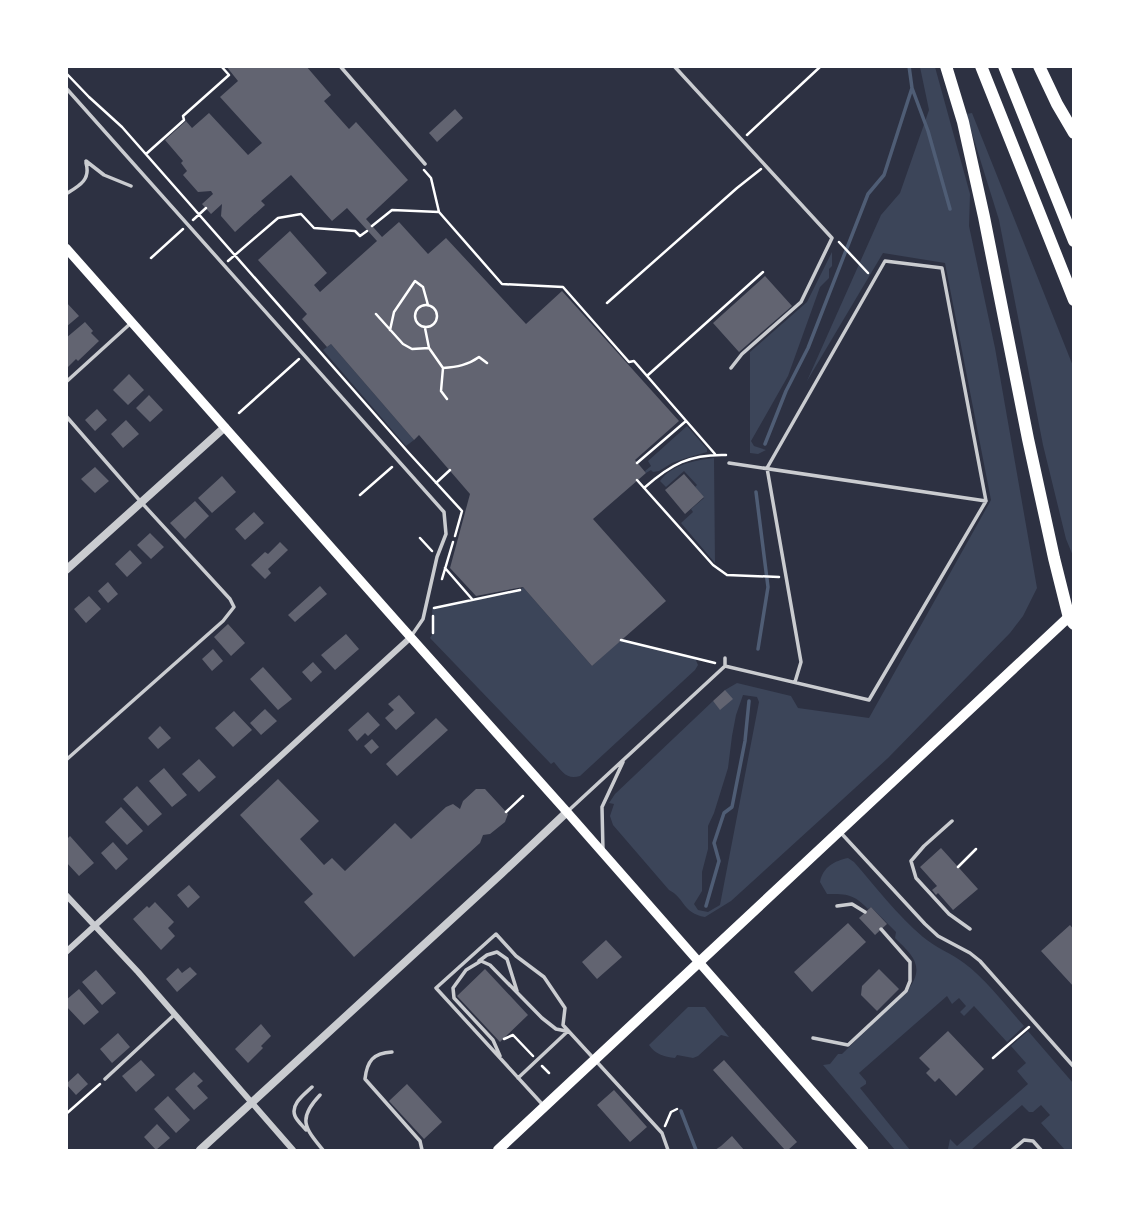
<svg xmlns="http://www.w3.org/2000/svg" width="1140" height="1217" font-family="Mulish,sans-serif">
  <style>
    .green { fill: #3c4559; fill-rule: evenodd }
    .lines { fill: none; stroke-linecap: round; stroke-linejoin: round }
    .stream { stroke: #4f5d75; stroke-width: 3.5 }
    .building { fill: #626471 }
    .path { stroke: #fff; stroke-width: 2.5 }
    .service { stroke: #caccd0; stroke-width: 3.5 }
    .minor { stroke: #caccd0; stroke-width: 6 }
    .tertiary { stroke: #caccd0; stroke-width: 8 }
    .secondary { stroke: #fff; stroke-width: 9 }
    .primary { stroke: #fff; stroke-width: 10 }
    .motorway { stroke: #fff; stroke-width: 12 }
  </style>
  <rect width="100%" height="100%" fill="#2d3142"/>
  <path class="green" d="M920 67H935L970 194 969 226 995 348 1037 588 1023 616 1010 633 888 758 731 901 705 917C682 913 686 899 669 890L613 825 610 816 614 804 609 803 615 794 713 701 720 709 725 690 737 683 791 696 798 708 869 718 991 500 945 263 883 253 807 381 881 215 900 193 929 110ZM743 695 757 697 759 702 720 905 708 912 698 910 694 904 702 891V872L708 849V826L714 813 728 768 732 736 736 715Z
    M972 113 1073 366V556L1066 539 1043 445 999 220 966 114Z
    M832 252V266L829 269V278L820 287 788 376 751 441 754 446 766 450 758 454 750 453V352L807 302Z
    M331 344 414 440 406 446 323 350Z
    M687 426 707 449V452L686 458 672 463 659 471 653 472 651 470 646 473 645 471 651 466 648 461Z
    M714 458 715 563 681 523 693 512 691 509 704 498 695 487 697 485 684 471 666 487 660 481C671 465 695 460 714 458Z
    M523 587 592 666 621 640 695 658 698 665 695 670 580 776C567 780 562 772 554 762L551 764 430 638 433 633 432 608 520 590Z
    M848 858 854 862C876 887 897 915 923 937 936 948 951 953 964 963 987 980 1005 1005 1024 1026L1007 1042 974 1006 964 1016 960 1012 966 1006 959 998 952 1004 947 996 859 1073 866 1081V1084L860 1088 910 1150H895L823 1065 830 1064 838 1054H842L908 990C926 966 912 955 895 938L896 932 871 907 868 909C853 894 848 894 827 894L820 882C823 867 834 861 848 858Z
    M688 1007H705L729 1037 721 1035 698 1056 693 1058 677 1055 675 1058C664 1057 655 1054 649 1045Z
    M1028 1031 1073 1083V1150H1065L1041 1123 1050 1115 1041 1105 1033 1112H1029L1022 1105 971 1150H950L948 1149 950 1139 957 1146 1028 1084 1017 1071 1026 1063 1011 1046Z"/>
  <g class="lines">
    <path class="stream" d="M912 88 928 131 950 209
      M765 444 786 391 808 348 868 194 884 175 912 88 909 66
      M756 492 768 587 758 649
      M706 906 719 861 714 843 724 813 732 807 745 741 749 701
      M681 1111 696 1150"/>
  </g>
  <path class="building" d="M226 66H306L331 95 324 101 349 129 356 122 408 180 366 219 382 237 399 222 428 254 446 238 526 324 562 291 679 421 635 460 646 473 593 519 666 601 592 666 523 587 476 596 450 568 470 494 419 435 414 440 331 344 327 347 302 319 307 314 258 260 290 231 327 273 314 285 320 292 377 241 347 208 332 221 291 175 261 201 265 205 235 232 221 216 222 204 211 214 202 204 213 194 211 191 198 192 183 175 187 171 181 163 183 161 165 140 186 121 192 128 209 113 248 155 262 143 220 97 238 81Z
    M455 109 463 118 437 142 429 133Z
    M765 276 792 306 739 352 713 323Z
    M66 302 79 316 66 327Z
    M85 322 93 331 91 333 99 341 78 361 76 359 68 367 66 338Z
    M129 374 144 390 128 405 113 390Z
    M149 395 163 410 150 422 136 408Z
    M97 409 107 420 95 431 85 420Z
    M126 420 139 434 123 448 111 434Z
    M95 467 109 481 95 493 81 479Z
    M684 474 704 497 685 514 665 490Z
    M222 476 236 492 212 513 198 498Z
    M195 501 209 516 185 539 170 523Z
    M254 512 264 523 245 540 235 529Z
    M150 533 164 547 151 559 137 545Z
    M280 542 288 550 268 569 271 573 265 579 251 565 265 552 268 554Z
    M130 550 142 563 127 577 115 564Z
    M108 582 118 594 108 603 98 591Z
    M320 586 327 594 295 622 288 615Z
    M89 596 101 609 86 623 74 609Z
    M228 624 245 643 231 656 214 637Z
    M346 634 359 649 335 670 321 655Z
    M213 649 223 661 212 671 202 659Z
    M313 662 322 672 311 682 302 672Z
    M263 667 292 699 278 710 250 679Z
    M725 690 733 699 720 710 713 701Z
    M399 695 415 713 396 730 385 718 394 710 388 704Z
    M265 709 277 721 261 735 250 723Z
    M234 711 252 730 233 747 215 728Z
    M368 712 380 725 368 736 365 733 357 741 348 730Z
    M436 718 448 730 397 776 386 764Z
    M160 726 171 738 158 749 148 738Z
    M372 739 379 747 371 754 364 746Z
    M199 759 216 777 199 792 182 774Z
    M164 768 187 795 172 807 149 781Z
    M278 779 319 821 300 839 324 865 332 858 345 871 395 823 411 839 446 807 453 804 460 809 463 801 476 789H485L508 814 505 822 490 834 483 835 480 843 354 957 304 902 313 894 240 815Z
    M137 786 162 814 148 826 123 799Z
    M121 807 143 831 127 845 105 822Z
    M70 836 94 863 79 876 66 862V840Z
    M113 842 128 859 116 870 101 853Z
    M941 848 978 889 953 910 938 893 936 895 932 890 937 886 920 867Z
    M189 885 200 897 188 908 177 895Z
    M155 902 174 922 168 928 175 936 161 950 133 919 147 906 149 908Z
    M871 907 887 924 875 935 859 918Z
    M848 923 866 942 812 992 794 972Z
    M1070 925 1074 930V987L1041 951Z
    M606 940 622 957 597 979 582 962Z
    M190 967 197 974 177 992 166 979 178 968 182 973Z
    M485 969 528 1015 500 1042 457 996Z
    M879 969 899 989 877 1011 861 995 862 986Z
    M96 970 116 993 102 1005 82 982Z
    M79 989 99 1012 84 1025 66 1006V1000Z
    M261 1024 271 1036 261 1046 263 1048 248 1063 235 1049Z
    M948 1031 984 1069 956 1096 939 1078 935 1082 926 1073 930 1069 919 1058Z
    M118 1033 130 1047 112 1063 100 1049Z
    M141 1060 155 1075 136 1092 122 1076Z
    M724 1060 797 1142 788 1150H785L713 1070Z
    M194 1072 203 1081 197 1086 208 1098 194 1110 175 1089Z
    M78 1073 88 1084 76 1095 66 1084Z
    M407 1084 442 1122 424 1139 389 1101Z
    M614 1090 647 1127 630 1142 597 1105Z
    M168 1096 190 1120 176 1133 154 1109Z
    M157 1124 170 1138 156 1150 144 1137Z
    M732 1136 744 1150H715L721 1146Z"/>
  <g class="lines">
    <path class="path" d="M66 73 89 97 122 127 408 452 462 511 455 536
      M747 135 821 66
      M146 154 184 120 183 116 229 75 221 66
      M424 170 431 178 439 212
      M193 220 206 208
      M372 226 392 210 439 212 502 284 563 287 629 362 634 361 715 454
      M839 242 868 273
      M151 258 183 229
      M228 261 278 218 301 214 314 228 355 231 360 236 367 231
      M607 303 737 188 761 169
      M415 316a11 11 0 1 1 22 0a11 11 0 1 1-22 0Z
      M376 314 403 344 412 349 429 348 443 368 441 391 447 399
      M425 328 429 348
      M390 330 394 312 415 281 423 287 428 305
      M443 368C457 367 468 365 479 357L487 363
      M648 375 763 272
      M239 413 299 359
      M637 463 686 421
      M637 480 713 565 727 575 779 577
      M436 483 450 470
      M644 488C671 464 690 454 726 455
      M360 495 392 467
      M420 538 432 551
      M445 568 472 599
      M442 579 453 542
      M434 608 520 590
      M433 616V633
      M621 640 715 663
      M506 812 523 796
      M958 867 976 849
      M504 1039 513 1035 533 1056
      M993 1058 1029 1027
      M542 1066 549 1073
      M66 1114 100 1084
      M665 1126 671 1112 677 1109"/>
    <path class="service" d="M340 66 425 164
      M674 66 832 238 801 302 742 354 731 368
      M66 88 444 512 446 534 437 557 423 619 412 635
      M86 161 104 175 131 186
      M66 194C79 186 91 180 86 163
      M66 382 131 323
      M66 416 141 502 230 599 234 607 223 621 66 760
      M725 666 869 700 986 501 729 463
      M795 682 801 662 767 468 885 261 942 268 986 501
      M568 811 725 666V658
      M952 821 924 846 911 861 916 878 949 914 970 929
      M841 833 925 924 938 936 970 953 980 961 1074 1067
      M603 851 602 807 623 762
      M837 906 852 904 865 912
      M479 961 487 955 497 952 507 959 517 991
      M813 1038 848 1045 906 991 910 981V962L881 929
      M392 1052C373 1053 367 1061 365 1079L420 1141 422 1150
      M500 1056 493 1040 454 998 453 988 466 970 481 961 490 965 542 1018 556 1029 566 1031
      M518 1078 568 1031
      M105 1079 174 1015
      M320 1095C297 1119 305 1128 323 1150
      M543 1105 436 988 496 934 516 956 544 977 565 1008 563 1025 662 1133 668 1150
      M306 1130C303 1126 297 1121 295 1116 290 1104 305 1094 312 1087
      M1012 1150 1024 1140 1033 1141 1041 1150"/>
    <path class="minor" d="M66 895 138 972 293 1150
      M66 952 411 637"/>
    <path class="tertiary" d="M66 570 225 427
      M200 1150 501 874 567 812"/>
    <path class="secondary" d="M66 248 398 623 567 812 864 1150"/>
    <path class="primary" d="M498 1150 1073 613"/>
    <path class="motorway" d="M946 66 963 122 984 217 1028 439 1054 558 1069 618 1074 624
      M981 66 1074 300
      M1004 66 1074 241
      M1039 66 1057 104 1074 133"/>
  </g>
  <rect width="1140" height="1217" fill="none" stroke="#ffffff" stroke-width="136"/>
</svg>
